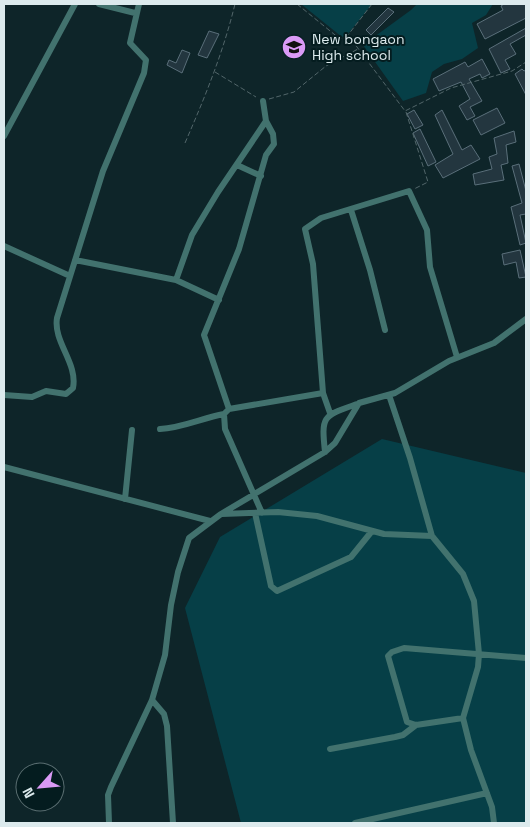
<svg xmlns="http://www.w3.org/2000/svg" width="530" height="827" font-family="'Space Grotesk',sans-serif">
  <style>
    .green { fill: #063f47 }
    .building { fill: #23363f; stroke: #5a6f7a }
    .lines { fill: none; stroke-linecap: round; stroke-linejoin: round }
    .path { stroke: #52666a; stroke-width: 1; stroke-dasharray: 5 2.5; stroke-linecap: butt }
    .minor { stroke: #42726e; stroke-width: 6 }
    .labels { text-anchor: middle; stroke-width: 4; stroke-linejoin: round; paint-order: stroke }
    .poi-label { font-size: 14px; fill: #dceaed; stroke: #041c1f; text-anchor: start }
  </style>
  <rect width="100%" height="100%" fill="#0e2529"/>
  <path class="green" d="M301 4H372L348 34 342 37Z
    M417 4H493L486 15 472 23 478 48 462 59 444 64 432 72 426 93 403 101 363 45 411 10Z
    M382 439 526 473V823H241L185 608 220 537Z"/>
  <path class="building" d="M504 4H526V18L485 39 477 24 503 10 501 6Z
    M388 8 394 12 371 35 366 30Z
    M526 28V35L510 44 516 54 505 60 510 69 501 73 489 49Z
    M209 31 219 34 207 58 198 55Z
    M182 50 190 53 182 73 167 65 169 60 176 63Z
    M482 59 490 74 482 78 480 74 469 79 482 101 470 107 475 116 467 120 459 106 470 99 461 82 439 91 433 79 465 62 468 67Z
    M522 69 524 71 526 70V95L515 74Z
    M497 108 505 123 481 135 473 120Z
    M414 110 423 125 415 129 407 114Z
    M442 110 462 150 471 145 480 159 443 178 435 165 453 154 435 115Z
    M420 129 436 162 428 166 413 133Z
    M514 131 516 142 506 145 508 163 501 165 504 180 475 185 473 174 492 169 489 157 497 154 494 138Z
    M519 164 526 191V214L520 215 526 243 520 245 511 207 522 203 512 166Z
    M520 250 526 277 519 278 516 262 504 265 502 254Z"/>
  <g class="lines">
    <path class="path" d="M297 4 340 39 347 35
      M372 4 348 35 405 111 451 88 512 71 526 62
      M215 72 256 97
      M269 99 294 92 326 66 358 49
      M406 112 428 182 414 189
      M185 143C205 97 223 53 235 4"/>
    <path class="minor" d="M99 4 135 13
      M4 136 75 4
      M237 165 261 176
      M351 210 370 270 385 330
      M4 246 70 276
      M75 260 176 280 219 300
      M176 280 192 235 218 192 266 121
      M4 395 32 397 46 391 66 394 73 388C78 363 53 342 57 318L103 171 144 73 146 60 130 43 139 4
      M389 395 410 458 432 536 463 574 474 601 479 654 478 667 463 718 471 750 492 807 494 823
      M229 409 323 393
      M330 413 323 393 313 264 305 229 321 218 409 191 427 230 430 267 457 357
      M160 429C182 428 202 418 224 414
      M325 452C321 415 323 416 357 404
      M4 467 210 521
      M125 499 132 430
      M255 513 271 586 277 591 351 557 372 531
      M262 513 225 429 224 414 229 409 204 335 239 249 266 155 274 144 273 134 266 121 263 101
      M222 514 278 512 317 516 384 534 432 536
      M152 700 164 714 167 726 173 823
      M463 718 416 725 407 722 388 656 392 652 404 648 526 658
      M330 749 395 737 403 735 416 725
      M109 823 108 795 111 787 152 700 165 655 171 605 178 572 189 538 221 514 325 452 335 443 359 403 395 393 449 361 494 343 526 319
      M355 823 487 793"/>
  </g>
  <defs>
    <g id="school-disc" transform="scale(1.25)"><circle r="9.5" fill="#da9af6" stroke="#041c1f"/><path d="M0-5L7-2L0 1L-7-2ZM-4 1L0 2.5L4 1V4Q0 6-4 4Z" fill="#111"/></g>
  </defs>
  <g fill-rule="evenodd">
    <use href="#school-disc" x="294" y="47"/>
  </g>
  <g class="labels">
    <g class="poi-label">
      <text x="312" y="44">New bongaon<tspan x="312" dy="16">High school</tspan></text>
    </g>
  </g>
  <rect width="530" height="827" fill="none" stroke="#dceaed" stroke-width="10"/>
  <g transform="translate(40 787) rotate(243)"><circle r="24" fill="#041c1f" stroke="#5a6e71"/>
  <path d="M0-4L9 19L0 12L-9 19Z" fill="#da9af6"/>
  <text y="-8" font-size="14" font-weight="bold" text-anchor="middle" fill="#dceaed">N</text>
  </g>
</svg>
